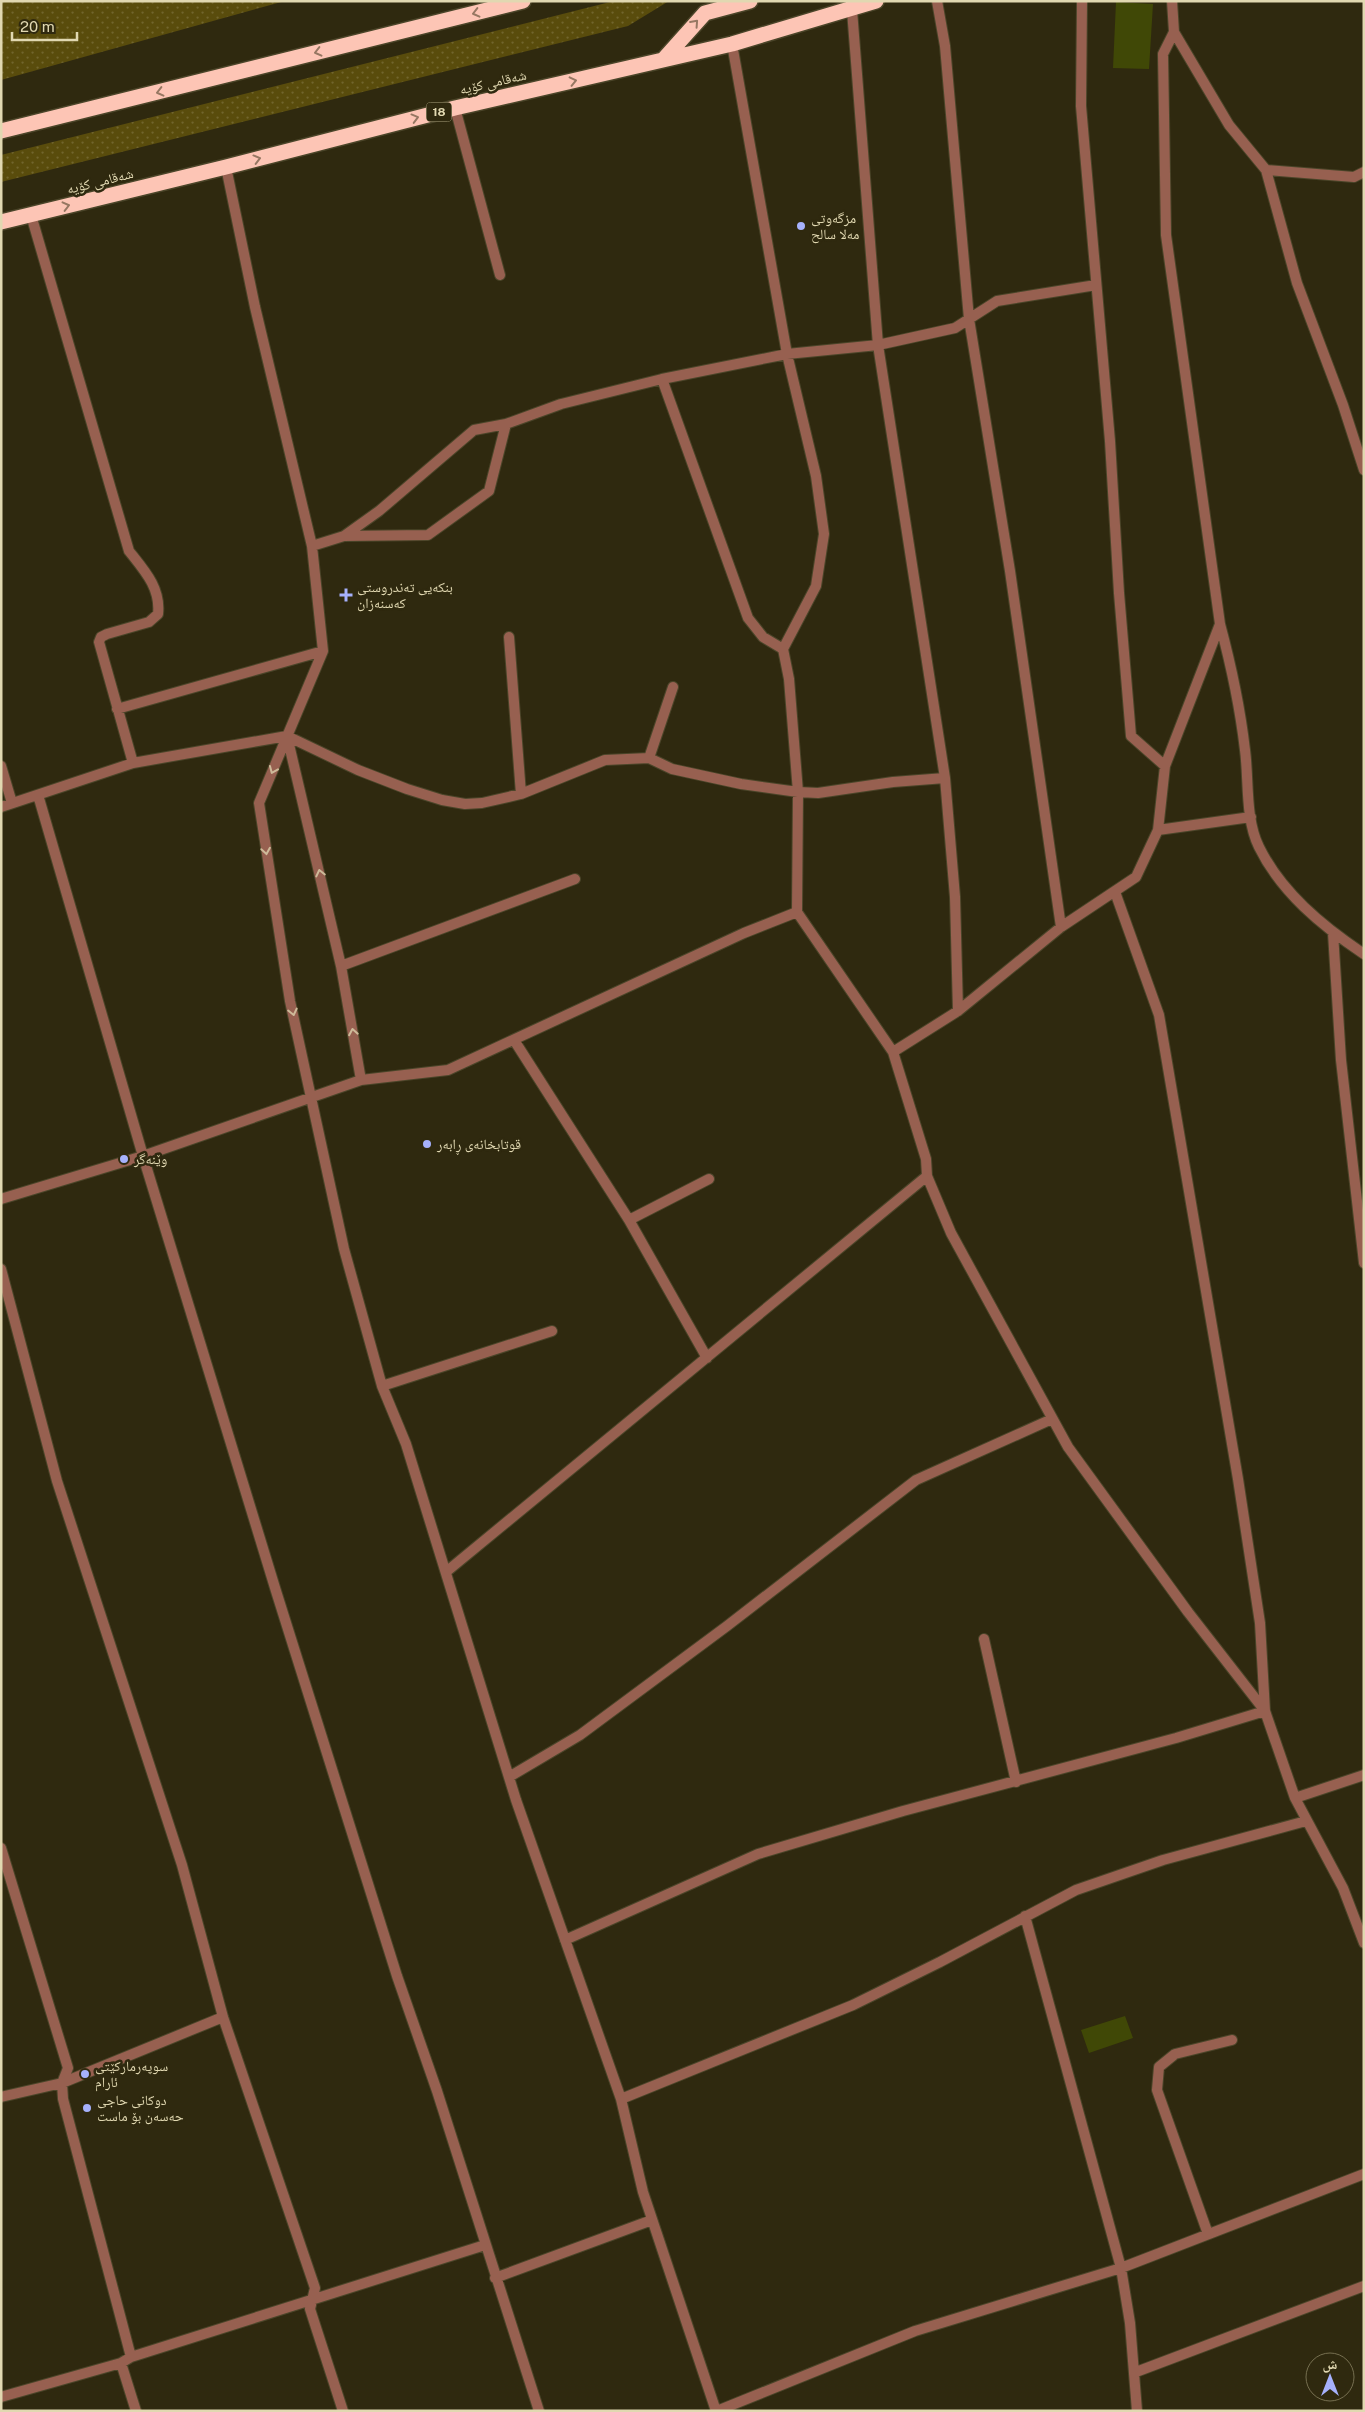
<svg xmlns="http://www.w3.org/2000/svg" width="1365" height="2412" font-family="'Public Sans','Noto Naskh Arabic',sans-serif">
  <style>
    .park { fill: url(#park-dots) }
    .building { fill: #404806 }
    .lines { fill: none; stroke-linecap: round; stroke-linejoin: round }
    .lane-casing { stroke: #4b4529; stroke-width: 12 }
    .street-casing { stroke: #4b4529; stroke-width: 12 }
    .highway-casing { stroke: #4b4529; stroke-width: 18 }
    .lane { stroke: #976050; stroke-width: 10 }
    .street { stroke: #976050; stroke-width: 10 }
    .highway { stroke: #fdc5b5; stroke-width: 15 }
    .oneway { stroke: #967762 }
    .oneway2 { stroke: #ceba99 }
    .poi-dot { fill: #a6b1fc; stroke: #2f290f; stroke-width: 2 }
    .labels { text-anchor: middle; stroke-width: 5; stroke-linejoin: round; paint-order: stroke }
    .shield { fill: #2f290f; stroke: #aca480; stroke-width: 1 }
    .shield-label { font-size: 12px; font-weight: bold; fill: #e1d8b1 }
    .street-label { font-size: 14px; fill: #e1d8b1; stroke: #2f290f }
    .poi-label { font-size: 14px; fill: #e1d8b1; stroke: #2f290f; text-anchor: start }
  </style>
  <defs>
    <pattern id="park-dots" width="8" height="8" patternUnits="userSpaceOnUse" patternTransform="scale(1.25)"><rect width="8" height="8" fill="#594c0c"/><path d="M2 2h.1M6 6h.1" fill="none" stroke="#71652d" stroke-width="1.8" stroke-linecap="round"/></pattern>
  </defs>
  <rect width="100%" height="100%" fill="#2f290f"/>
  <path class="park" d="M1 1H285L1 80Z
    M614 1H669L628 26 1 182V155Z"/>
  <path class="building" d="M1116 2 1153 4 1149 69 1113 68Z
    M1125 2016 1133 2038 1089 2053 1081 2030Z"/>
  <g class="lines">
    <g class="lane-casing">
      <path id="lane" d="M455 108 500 275"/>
    </g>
    <g class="street-casing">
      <path id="street" d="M937 1 945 46 969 319 1010 571 1061 927
        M1082 1 1081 106 1110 441 1119 593 1131 736 1165 766
        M852 10 878 345 945 778 955 897 958 1011
        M1174 32 1229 125 1266 170 1297 283 1343 405 1364 470
        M732 44 787 354 816 476 824 534 816 586 783 649
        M226 167 255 307 312 546 323 651 259 803 290 1001 344 1249 382 1386 406 1444 516 1800 621 2099 643 2192 716 2411
        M1266 170 1354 177 1364 172
        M31 215 129 551C144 570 161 588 158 614L149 622 107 634 101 637 99 642 133 763
        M662 379 787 354 878 345 955 328 997 301 1096 285
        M344 536 428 535 489 491 506 424
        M312 546 344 536 379 511 474 430 506 424 561 404 662 379 748 618 763 637 783 649 789 679 798 792 797 912 893 1052 926 1159 927 1176 951 1233 1068 1447 1188 1612 1265 1711 1295 1798 1343 1888 1364 1943
        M1220 624C1231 665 1240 707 1245 750 1249 780 1245 819 1259 847 1281 892 1322 926 1364 954
        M509 637 521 794
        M117 709 323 651
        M287 736 341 966 361 1080
        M649 758 672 769 741 784 798 792 818 793 893 782 945 778
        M1 766 12 803
        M38 795 143 1156 276 1591 397 1976 437 2091 539 2411
        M1 807 133 763 287 736 358 770 407 789 442 800 465 804 482 803 521 794 605 760 649 758 673 687
        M1158 830 1251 817
        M1333 933 1341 1060 1364 1263
        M341 966 575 879
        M514 1040 629 1220 707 1358
        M893 1052 958 1011 1061 927 1136 877 1158 830 1165 766 1220 624 1166 235 1163 54 1174 32 1172 1
        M1 1199 143 1156 361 1080 448 1070 744 933 797 912
        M629 1220 709 1179
        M1 1269 57 1481 182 1865 223 2017 315 2288 310 2309 343 2411
        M382 1386 552 1331
        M446 1572 927 1176
        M984 1639 1016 1782
        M509 1777 580 1735 727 1626 916 1480 1052 1419
        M1295 1798 1364 1775
        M1 1848 68 2068 62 2083 63 2099 131 2357
        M1025 1916 1121 2268 1130 2323 1137 2411
        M565 1940 758 1854 903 1811 1176 1738 1265 1711 1260 1623 1238 1479 1159 1015 1115 892
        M1 2097 62 2083 223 2017
        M621 2099 853 2005 940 1962 1076 1890 1163 1860 1306 1821
        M1208 2234 1157 2090 1159 2067 1175 2054 1232 2040
        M495 2278 652 2220
        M121 2363 136 2411
        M1136 2372 1364 2286
        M1 2397 121 2363 131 2357 485 2245
        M717 2411 915 2331 1121 2268 1364 2174"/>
    </g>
    <g class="highway-casing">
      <path id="highway" d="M663 60 705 13 750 1
        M1 131 523 1
        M1 222 226 167 455 108 732 44 876 1"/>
    </g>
    <use href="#lane" class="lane"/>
    <use href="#street" class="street"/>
    <use href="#highway" class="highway"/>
  </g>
  <defs><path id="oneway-chevron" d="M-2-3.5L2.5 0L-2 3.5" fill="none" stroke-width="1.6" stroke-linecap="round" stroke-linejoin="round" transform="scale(1.25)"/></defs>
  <g class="oneway">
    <use href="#oneway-chevron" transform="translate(476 13) rotate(166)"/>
    <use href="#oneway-chevron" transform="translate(695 23) rotate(-48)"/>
    <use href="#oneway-chevron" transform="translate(318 52) rotate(166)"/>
    <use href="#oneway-chevron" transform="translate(573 81) rotate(-13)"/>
    <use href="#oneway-chevron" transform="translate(160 92) rotate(166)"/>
    <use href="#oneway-chevron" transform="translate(415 118) rotate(-15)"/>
    <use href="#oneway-chevron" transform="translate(257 159) rotate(-15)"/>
    <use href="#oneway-chevron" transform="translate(66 206) rotate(-14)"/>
  </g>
  <g class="oneway2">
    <use href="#oneway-chevron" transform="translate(273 770) rotate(113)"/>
    <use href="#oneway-chevron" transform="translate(266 851) rotate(81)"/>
    <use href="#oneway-chevron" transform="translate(320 873) rotate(-103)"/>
    <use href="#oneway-chevron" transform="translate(293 1012) rotate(77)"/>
    <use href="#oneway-chevron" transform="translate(353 1032) rotate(-100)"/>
  </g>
  <g class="poi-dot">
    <circle cx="801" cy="226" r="5"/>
    <path d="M343.5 587.5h5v5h5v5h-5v5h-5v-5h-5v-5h5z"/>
    <circle cx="427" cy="1144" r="5"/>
    <circle cx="124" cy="1159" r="5"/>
    <circle cx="85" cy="2074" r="5"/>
    <circle cx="87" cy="2108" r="5"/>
  </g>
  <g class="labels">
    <rect class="shield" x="426.5" y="102.5" width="25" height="19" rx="4"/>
    <g class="shield-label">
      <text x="439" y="116">18</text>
    </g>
    <g class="street-label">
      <text transform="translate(493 82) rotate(-13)" y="5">شەقامی کۆیە</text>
      <text transform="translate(100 181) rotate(-14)" y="5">شەقامی کۆیە</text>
    </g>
    <g class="poi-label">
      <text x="811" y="223">مزگەوتی<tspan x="811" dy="16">مەلا سالح</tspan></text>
      <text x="357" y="592">بنکەیی تەندروستی<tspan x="357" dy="16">کەسنەزان</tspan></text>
      <text x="437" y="1149">قوتابخانەی ڕابەر</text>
      <text x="134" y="1164">وێنەگر</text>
      <text x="95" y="2071">سوپەرمارکێتی<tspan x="95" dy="16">ئارام</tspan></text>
      <text x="97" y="2105">دوکانی حاجی<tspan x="97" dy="16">حەسەن بۆ ماست</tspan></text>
    </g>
  </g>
  <rect width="1365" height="2412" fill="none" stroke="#e1d8b1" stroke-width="5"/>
  <g transform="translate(1330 2377)"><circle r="24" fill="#2f290f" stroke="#766f50"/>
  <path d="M0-4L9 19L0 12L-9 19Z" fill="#a6b1fc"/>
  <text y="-8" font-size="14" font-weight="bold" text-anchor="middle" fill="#e1d8b1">ش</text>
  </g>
  <path d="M12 32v8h65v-8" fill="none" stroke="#e1d8b1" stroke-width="2.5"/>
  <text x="20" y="32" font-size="15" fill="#e1d8b1" stroke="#2f290f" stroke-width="4" paint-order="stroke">20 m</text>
</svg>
